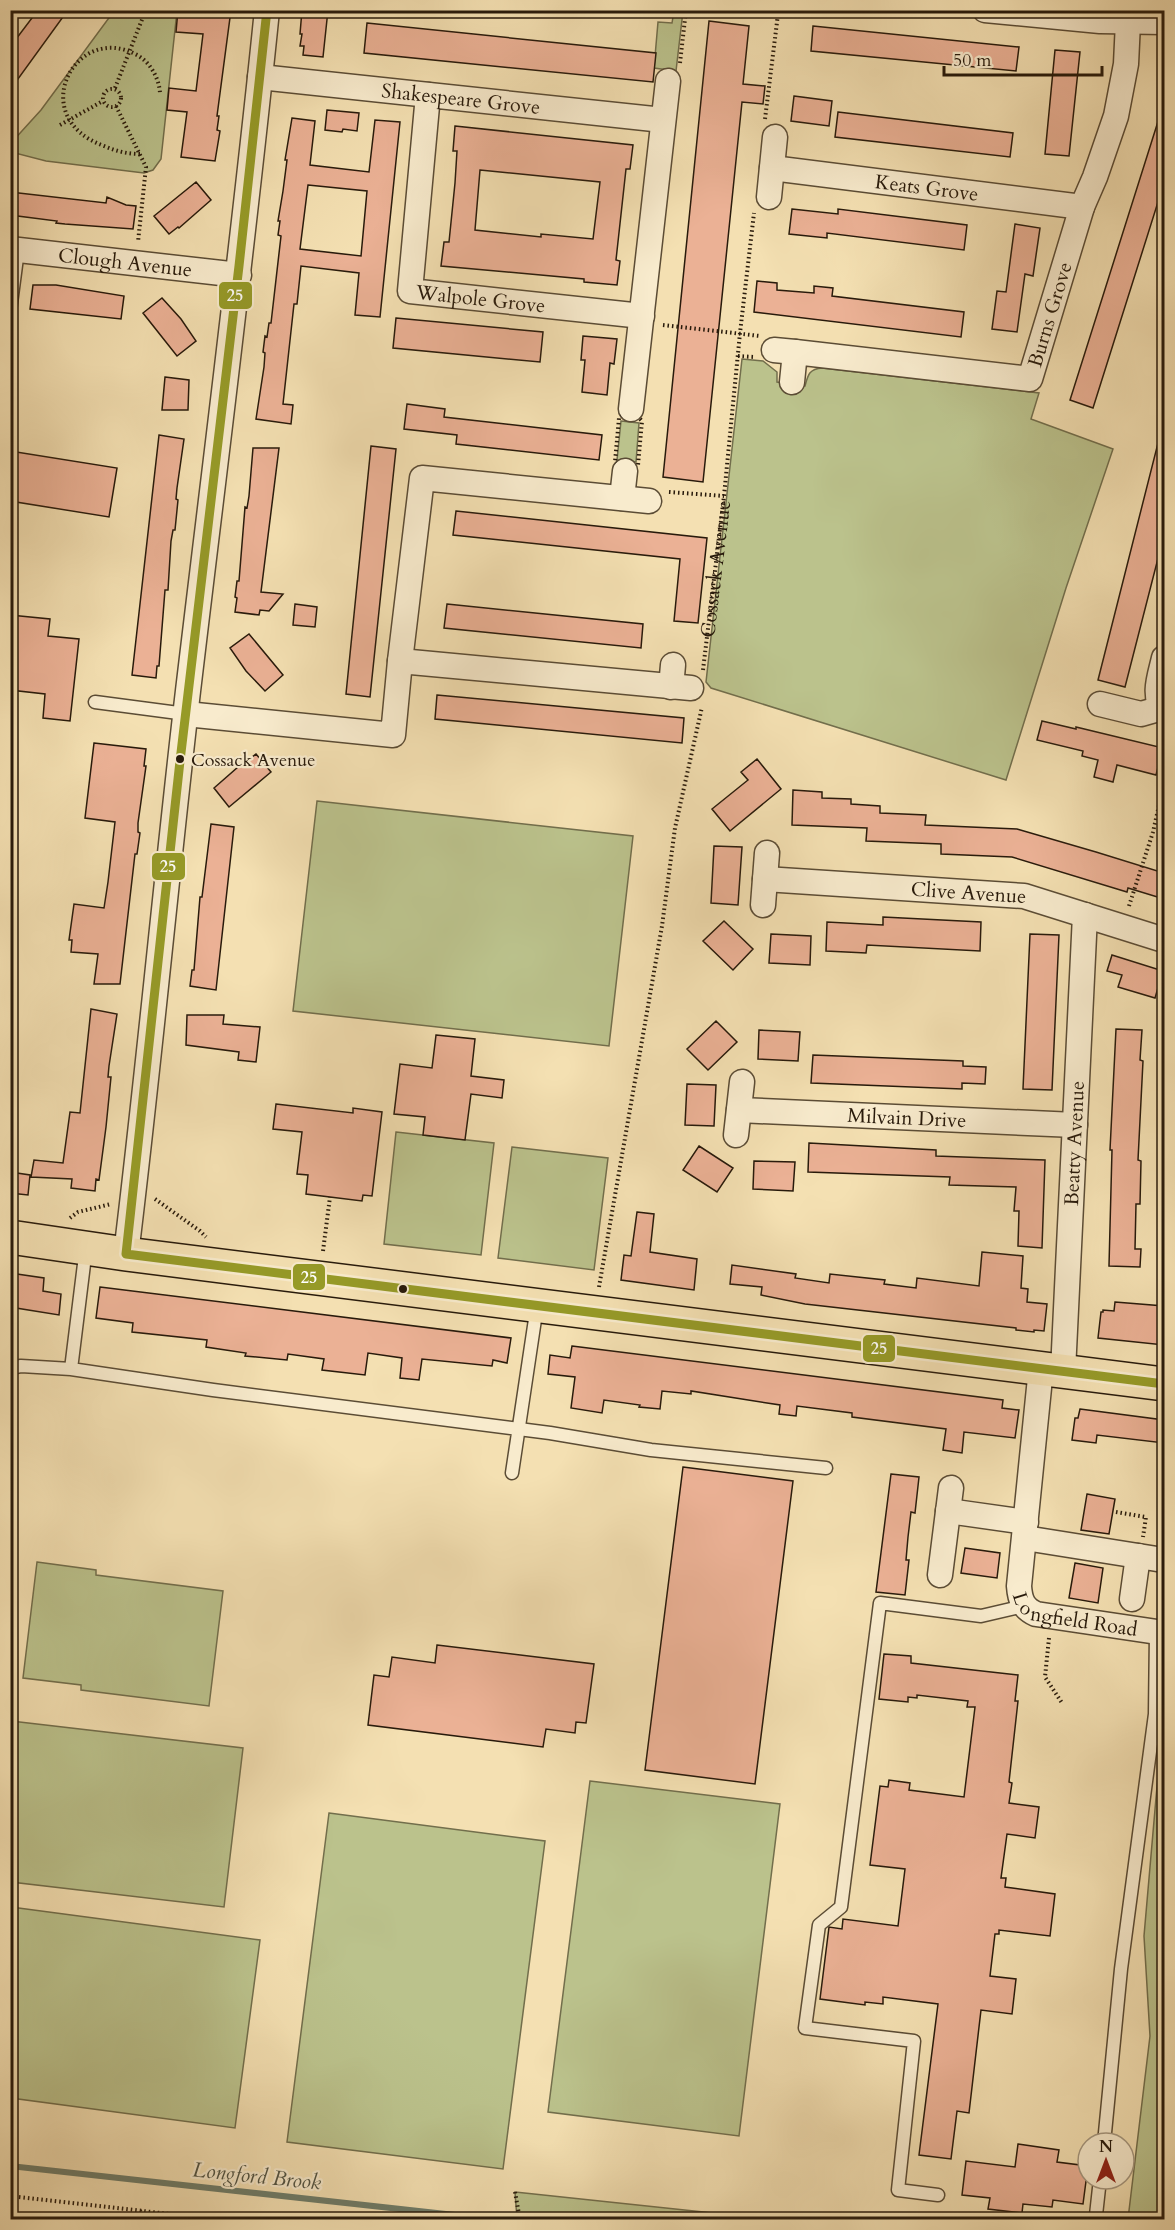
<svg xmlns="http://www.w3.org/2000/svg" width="1175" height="2230" font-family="Cardo,serif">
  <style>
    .green { fill: #bbc28c; stroke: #726e4c; stroke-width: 1.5 }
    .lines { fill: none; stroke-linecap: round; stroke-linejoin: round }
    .stream { stroke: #6e7c69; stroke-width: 6 }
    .building { fill: #ebb195; stroke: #281a0b; stroke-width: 1.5; fill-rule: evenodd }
    .lane-casing { stroke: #5b4c35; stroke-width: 15 }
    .street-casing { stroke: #5b4c35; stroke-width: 27 }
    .primary-casing { stroke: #281a0b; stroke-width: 36 }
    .path { stroke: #281a0b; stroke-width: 4; stroke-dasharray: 1.5 3; stroke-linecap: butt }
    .lane { stroke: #f8ebcd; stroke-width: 12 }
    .street { stroke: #f8ebcd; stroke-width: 24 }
    .primary { stroke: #f4e0b2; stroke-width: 33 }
    .bus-1-casing { stroke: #f8ebcd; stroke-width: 14 }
    .bus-1 { stroke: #969a27; stroke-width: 9 }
    .bus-dot { fill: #281a0b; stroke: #f8ebcd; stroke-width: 2 }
    .labels { text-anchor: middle; stroke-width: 4.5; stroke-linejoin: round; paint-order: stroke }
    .bus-label { font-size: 18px; fill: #281a0b; stroke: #f8ebcd; text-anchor: start }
    .street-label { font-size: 20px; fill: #281a0b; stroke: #f8ebcd }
    .water-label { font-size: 21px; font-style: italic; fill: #515342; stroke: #f8ebcd }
    .line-badge { stroke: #f8ebcd; stroke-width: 2 }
    .badge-label { font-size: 16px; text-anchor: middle; font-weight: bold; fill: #fff }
  </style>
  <rect width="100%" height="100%" fill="#f4e0b2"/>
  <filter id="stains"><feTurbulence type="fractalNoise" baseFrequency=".00333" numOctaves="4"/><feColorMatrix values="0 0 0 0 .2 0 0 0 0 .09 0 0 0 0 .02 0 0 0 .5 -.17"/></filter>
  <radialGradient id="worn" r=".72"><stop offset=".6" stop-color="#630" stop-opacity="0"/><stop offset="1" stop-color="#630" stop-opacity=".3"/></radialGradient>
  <path class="green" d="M114 11H177L161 159 153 170 144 173 46 161 11 152V143L41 110Z
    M674 11H683L676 71 654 68 658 22 672 23Z
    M742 359 763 361 777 372V382L805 386C808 375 809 369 822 368L1039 393 1031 419 1113 449 1066 588 1006 780 711 688 706 682Z
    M621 421 639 423 636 462 617 460Z
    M317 801 633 836 609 1046 293 1011Z
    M396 1132 494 1143 481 1255 384 1244Z
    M512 1147 608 1158 594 1270 498 1258Z
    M37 1562 96 1570V1575L223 1591 209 1706 81 1690V1685L23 1678Z
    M1164 1706V2219H1128L1150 2036 1144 1936Z
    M11 1721 243 1748 224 1907 11 1882Z
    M590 1781 780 1804 739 2136 548 2112Z
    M329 1813 545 1841 503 2169 287 2142Z
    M11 1907 260 1940 235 2128 11 2098Z
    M515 2192 760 2218 772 2219H517Z"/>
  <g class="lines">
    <path class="stream" d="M10 2166 500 2220"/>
  </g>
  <path class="building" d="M38 10H68L10 90V47Z
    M178 10H231L217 116H219L217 130 220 131 215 161 181 157 187 112 167 110 169 88 196 91 203 34 176 32Z
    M302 10H328L323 57 303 55 304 46H300L302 34H300Z
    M709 21 749 26 743 84 765 86 763 104 742 102 703 482 663 477Z
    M367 23 656 53 653 82 364 53Z
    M813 26 1019 47 1016 71 811 51Z
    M1055 50 1080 52 1069 156 1045 154Z
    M794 96 832 101 829 126 791 121Z
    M327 110 359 113 357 131 343 129 342 132 325 130Z
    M838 112 1013 133 1010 157 835 137Z
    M1161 112 1164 113V183L1093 408 1070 400Z
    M292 118 315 121 310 165 369 172 375 120 400 122 380 317 355 315 359 273 301 266 297 304H294L283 404 293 405 291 424 256 419 264 367 265 353 263 352 265 336 267 337 269 323H271L281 236 278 235 280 221H278L283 191 287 160H285ZM308 185 367 191 361 256 300 249Z
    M455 126 633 145 630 169H626L616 260 620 261 617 285 584 282V279L441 266 444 242H449L455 183 457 151H453ZM480 170 600 182 593 239 541 234V237L475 230Z
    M196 182 211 200 179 228 178 227 169 234 154 216Z
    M10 192 106 203 107 197 126 205 136 206 133 229 65 224 56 223 57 221 10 215Z
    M792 209 838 214V209L967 225 964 250 827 233V238L789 234Z
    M1015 224 1040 228 1033 276 1025 274 1017 332 992 329 997 291 1006 292Z
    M757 281 777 283V290L814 293V286L833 288 832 296 964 312 961 337 754 312Z
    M33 285H56L124 296 121 319 30 309Z
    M162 298 181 319 196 341 177 356 143 313Z
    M396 318 543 332 540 362 393 348Z
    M583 336 617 339 614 364 610 363 607 395 582 392 585 360H581Z
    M165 377 189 380 188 410H162Z
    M407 404 445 409 444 417 602 435 599 460 456 444 457 435 404 429Z
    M159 435 184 439 177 488 176 499 178 500 175 530H173L171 541 168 590H165L159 666H157L156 678 132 675Z
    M1158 443 1164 444V535L1125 687 1098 680Z
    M371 446 396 449 370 697 346 694Z
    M253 448H279L261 592 283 594 269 611 260 610 259 615 235 612 237 598 235 597 237 581H239L245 507 247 508 249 496Z
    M10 451 117 468 109 517 10 501Z
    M456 511 707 538 698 623 674 621 680 559 453 535Z
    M295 604 317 607 315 627 293 625Z
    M447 604 643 624 641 648 444 628Z
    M10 615 50 619 48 636 79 639 70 721 43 718 45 694 10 690Z
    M249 634 283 675 265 691 246 671 230 648Z
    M437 695 684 718 682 743 435 719Z
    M1042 721 1076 729V727L1163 748 1156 775 1117 765 1113 782 1094 777 1098 760 1082 756 1083 751 1037 740Z
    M94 743 146 749 144 766H146L138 823V832L140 833 137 854H135L120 984H94L98 954 71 952 72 940H69L74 904 104 908 108 882 115 822 85 818Z
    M256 754 271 772 229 807 214 788 246 760 247 761Z
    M757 759 781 789 730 831 712 809 748 780 741 772Z
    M793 790 822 792V798L851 799V804L880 806V813L926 815 925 825 1017 829 1096 852 1164 873V899L1128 888 1127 892 1012 857 941 854V844L866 841 867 828 792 825Z
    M211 824 234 827 216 990 190 986 192 970H194L200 897H202Z
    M714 846 742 847 738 905 711 903Z
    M883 917 981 922 980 951 867 945 866 953 826 951 827 922 883 925Z
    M724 921 753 949 733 970 703 941Z
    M771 934 811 936 810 965 769 963Z
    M1030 934 1059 935 1052 1090 1023 1089Z
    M1112 955 1163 971 1155 998 1118 987 1122 975 1107 971Z
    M91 1009 117 1014 109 1066 108 1077H111L106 1127 99 1180 96 1179 95 1191 71 1188 72 1179 31 1177 34 1160 63 1163 70 1112 80 1113Z
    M187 1015H224L223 1024 260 1027 256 1062 238 1060 239 1052 186 1045Z
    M716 1021 737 1042 708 1070 687 1049Z
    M1116 1029 1142 1030 1140 1060 1143 1061 1138 1160 1141 1161 1140 1204H1136L1135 1249H1141L1140 1267 1109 1266 1112 1150H1110Z
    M759 1030 800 1032 798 1061 758 1059Z
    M436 1035 475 1039 471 1076 504 1080 502 1098 471 1094 465 1140 423 1135 425 1117 394 1114 400 1064 432 1068Z
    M813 1055 963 1061V1066L986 1067 985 1084 962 1083V1089L811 1083Z
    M687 1084 716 1085 714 1126 685 1125Z
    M276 1104 353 1113V1108L382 1112 372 1196 363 1195 362 1201 306 1194 308 1175 297 1174 302 1132 273 1129Z
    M809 1143 936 1150V1156L1045 1160 1042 1248 1018 1246 1019 1211H1014L1016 1187 949 1185 950 1177 808 1172Z
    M699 1146 733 1168 717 1192 683 1170Z
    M754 1161 795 1162 793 1191 753 1189Z
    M10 1172 30 1175 28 1195 10 1193Z
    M637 1212 654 1214 650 1252 697 1259 694 1290 621 1280 624 1255 631 1256Z
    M982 1252 1023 1256 1021 1288 1028 1289 1027 1302 1047 1304 1044 1331 1034 1330V1332L1016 1330V1328L805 1304 761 1295 762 1287 730 1284 732 1265 796 1274 795 1278 829 1283 830 1274 885 1280 884 1284 916 1288 917 1278 979 1286Z
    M10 1273 44 1278 43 1291 61 1294 59 1315 10 1307Z
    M100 1287 511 1338 507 1363 493 1360 492 1366 422 1359 419 1380 400 1378 402 1358 368 1353 365 1375 322 1370 324 1359 288 1354 287 1360 245 1356 246 1353 206 1347 207 1340 132 1332 133 1323 96 1318Z
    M1115 1302 1164 1306V1345L1098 1338 1101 1312H1103V1310L1114 1311Z
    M572 1346 1003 1400 1002 1408 1019 1410 1015 1438 964 1432 962 1453 943 1450 946 1429 852 1417V1413L797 1406 796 1416 779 1414 780 1405 691 1391V1394L662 1391 660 1409 639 1407 640 1405 604 1400 602 1413 571 1408 575 1377 548 1374 550 1355 570 1358Z
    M1080 1409 1164 1420V1443L1097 1435 1096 1443 1072 1440 1075 1418H1078Z
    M683 1467 793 1481 755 1784 645 1770Z
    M891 1474 919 1477 915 1513 911 1512 908 1537 906 1560H909L905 1595 876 1592Z
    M1087 1494 1115 1499 1109 1534 1081 1530Z
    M965 1548 1000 1553 997 1578 961 1573Z
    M1075 1563 1103 1568 1098 1603 1069 1598Z
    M437 1645 594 1664 586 1723 576 1722 575 1733 546 1729 543 1747 368 1725 374 1675 389 1677 392 1657 435 1663Z
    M884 1654 911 1656V1663L1018 1675 1015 1701H1018L1009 1782 1012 1783 1009 1803 1039 1807 1035 1838 1007 1834 1001 1878H1006L1005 1887 1055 1894 1050 1936 999 1930V1934H995L990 1976 1016 1979 1012 2014 981 2010 969 2113 957 2111 951 2159 919 2155 938 2004 883 1997V2004L865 2002V2005L820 1999 829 1927 842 1929 843 1919 898 1926 905 1869 870 1865 880 1786 888 1787 889 1780 910 1783 909 1790 964 1797 975 1707H967L968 1701 917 1695V1698L908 1697V1702L879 1699Z
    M1018 2144 1059 2150 1057 2162 1088 2166 1083 2204 1053 2200 1052 2207 1023 2204 1022 2213 988 2209 990 2198 962 2195 966 2161 1015 2167Z"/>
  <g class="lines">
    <g class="lane-casing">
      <path id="lane" d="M10 311 18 250
        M95 702 186 714
        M10 1368 21 1366 71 1369 213 1390 550 1433 651 1450 826 1468
        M71 1369 86 1248
        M512 1473 537 1306
        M1104 2143 1121 1969 1155 1714 1156 1632
        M938 2195 898 2190 914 2041 805 2028 819 1925 841 1907 880 1603 981 1616 1024 1606
        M1096 2215 1100 2179"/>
    </g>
    <g class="street-casing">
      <g id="street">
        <path d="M985 10 1100 21 1164 22"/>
        <path id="s2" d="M260 77 663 120"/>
        <path id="s3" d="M428 95 410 291 642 316"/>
        <path id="s4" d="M772 168 1082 207"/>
        <path d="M769 197 775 137"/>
        <path id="s5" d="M10 249 239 275"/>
        <path d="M774 350 795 352"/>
        <path id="s6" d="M792 382 795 352 1030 379 1082 207 1095 177 1116 116 1126 64 1128 22"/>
        <path d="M631 409 668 81"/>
        <path d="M622 498 625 471"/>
        <path d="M1164 658C1160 676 1152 695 1164 711"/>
        <path d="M400 661 422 478 649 501"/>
        <path d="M671 687 673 665"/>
        <path d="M1100 704 1141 714 1162 708"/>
        <path d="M186 714 393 735 400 661 691 688"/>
        <path id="s7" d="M765 879 1024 896 1164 940"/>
        <path d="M763 905 767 853"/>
        <path id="s8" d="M739 1110 1075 1125"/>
        <path d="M736 1135 742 1082"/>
        <path d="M126 1254C149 1067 166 879 188 691 215 464 244 238 267 10"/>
        <path id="s9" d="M1041 1368 1019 1586C1020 1600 1023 1608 1036 1614L1164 1633"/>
        <path id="s10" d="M1063 1371 1085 915"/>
        <path d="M948 1511 1026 1522"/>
        <path d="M1025 1538 1157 1559"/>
        <path d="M940 1575 951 1488"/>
        <path d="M1132 1599 1138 1556"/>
      </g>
    </g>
    <g class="primary-casing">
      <path id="primary" d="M10 1237 126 1254 1164 1384"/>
    </g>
    <g class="path">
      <path d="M680 63 686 10"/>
      <path d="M115 88 145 12"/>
      <circle cx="112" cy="98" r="9"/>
      <path d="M116 106 146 167 138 242"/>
      <path d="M765 119 778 14 785 10"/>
      <path d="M60 125 103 101"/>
      <path d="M140 154C127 154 116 151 104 146 24 117 76 21 137 55 150 62 159 78 160 93"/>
      <path d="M663 325 760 336"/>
      <path d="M738 356 754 357"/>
      <path d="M631 409 642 421 638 465 625 471 615 462 619 418Z"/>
      <path d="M669 492 724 496"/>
      <path id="s1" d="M703 670 724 496 740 333 754 213"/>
      <path d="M1129 906 1153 832 1164 783"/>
      <path d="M155 1199 200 1231 206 1237"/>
      <path d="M70 1218 78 1212 111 1204"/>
      <path d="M323 1251 330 1197"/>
      <path d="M599 1287 662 926 675 828 702 707"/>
      <path d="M1116 1512 1146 1517 1143 1537"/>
      <path d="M1049 1638 1045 1677 1062 1703"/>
      <path d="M515 2192 520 2220"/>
      <path d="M10 2196 223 2220"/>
      <path d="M140 2211 153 2220"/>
      <path d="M1161 2220 1164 2189"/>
    </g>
    <use href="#lane" class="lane"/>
    <use href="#street" class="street"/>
    <use href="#primary" class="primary"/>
    <g class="bus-1-casing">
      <path id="bus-1" d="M267 10 239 266 180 761 126 1254 1164 1384"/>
    </g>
    <use href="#bus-1" class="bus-1"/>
  </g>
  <g class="bus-dot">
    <circle cx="180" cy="759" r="5"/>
    <circle cx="403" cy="1289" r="5"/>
  </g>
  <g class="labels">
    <g class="bus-label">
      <text x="191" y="766">Cossack Avenue</text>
    </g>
    <g class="street-label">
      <text dy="7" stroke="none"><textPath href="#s2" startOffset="202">Shakespeare Grove</textPath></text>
      <text dy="7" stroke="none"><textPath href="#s4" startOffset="156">Keats Grove</textPath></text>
      <text dy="7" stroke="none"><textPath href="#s5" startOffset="116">Clough Avenue</textPath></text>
      <text dy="7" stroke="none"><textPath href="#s3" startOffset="268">Walpole Grove</textPath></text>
      <text dy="7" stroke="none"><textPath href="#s6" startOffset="334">Burns Grove</textPath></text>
      <text dy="7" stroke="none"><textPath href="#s1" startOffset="102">Cossack Avenue</textPath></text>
      <text dy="7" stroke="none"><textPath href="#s7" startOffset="204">Clive Avenue</textPath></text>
      <text dy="7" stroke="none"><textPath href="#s8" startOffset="168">Milvain Drive</textPath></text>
      <text dy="7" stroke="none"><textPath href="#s10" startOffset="228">Beatty Avenue</textPath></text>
      <text dy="7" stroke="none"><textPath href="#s9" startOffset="291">Longfield Road</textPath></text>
    </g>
    <g class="water-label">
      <text transform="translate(257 2176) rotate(6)" y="7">Longford Brook</text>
    </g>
  </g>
  <g class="line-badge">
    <rect x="218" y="281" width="35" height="29" rx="6" fill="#969a27"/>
    <rect x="151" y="852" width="35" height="29" rx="6" fill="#969a27"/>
    <rect x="292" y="1263" width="34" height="28" rx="6" fill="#969a27"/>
    <rect x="862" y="1334" width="34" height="29" rx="6" fill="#969a27"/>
  </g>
  <g class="badge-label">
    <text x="235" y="301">25</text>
    <text x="168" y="872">25</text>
    <text x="309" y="1283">25</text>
    <text x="879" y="1354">25</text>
  </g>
  <rect width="1175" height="2230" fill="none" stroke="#f4e0b2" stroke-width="36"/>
  <rect x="12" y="12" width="1151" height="2206" fill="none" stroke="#281a0b" stroke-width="3"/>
  <rect x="18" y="18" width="1139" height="2194" fill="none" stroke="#281a0b" stroke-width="1.5"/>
  <g transform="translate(1106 2161)"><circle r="28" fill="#f8ebcd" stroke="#a5977f" stroke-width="1.5"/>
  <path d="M0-4.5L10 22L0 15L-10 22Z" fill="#8f2418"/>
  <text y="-9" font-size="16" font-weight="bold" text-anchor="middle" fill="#281a0b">N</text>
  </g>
  <path d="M944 66v9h158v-9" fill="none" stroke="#281a0b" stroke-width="3"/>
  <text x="953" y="66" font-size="18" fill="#281a0b" stroke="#f8ebcd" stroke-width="4.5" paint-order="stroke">50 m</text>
  <rect width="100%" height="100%" filter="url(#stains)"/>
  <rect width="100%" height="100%" fill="url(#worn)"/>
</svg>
